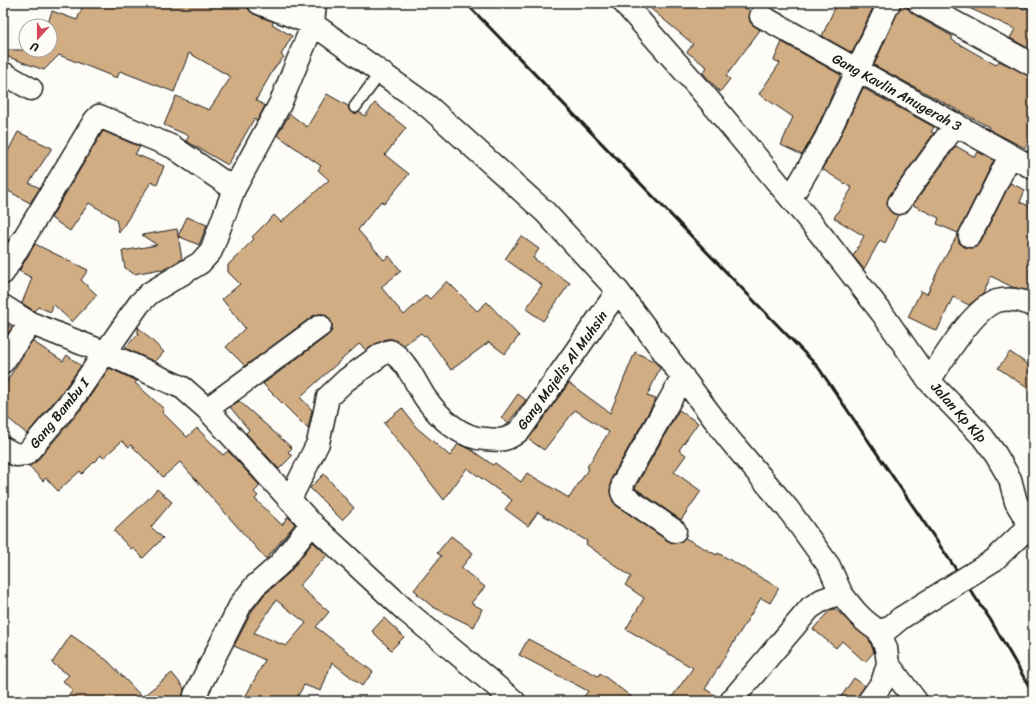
<svg xmlns="http://www.w3.org/2000/svg" width="1036" height="704" font-family="Sriracha,sans-serif">
  <style>
    .building { fill: #d1ad83; stroke: #1c1c1c; fill-rule: evenodd }
    .lines { fill: none; stroke-linecap: round; stroke-linejoin: round }
    .lane-casing { stroke: #1c1c1c; stroke-width: 14 }
    .street-casing { stroke: #1c1c1c; stroke-width: 25 }
    .lane { stroke: #fdfcf7; stroke-width: 11 }
    .street { stroke: #fdfcf7; stroke-width: 22 }
    .rail { stroke: #1c1c1c; stroke-width: 3 }
    .street-bridge-casing { stroke: #1c1c1c; stroke-width: 25; stroke-linecap: butt }
    .street-bridge { stroke: #fdfcf7; stroke-width: 22 }
    .labels { text-anchor: middle; stroke-width: 4; stroke-linejoin: round; paint-order: stroke }
    .street-label { font-size: 14px; fill: #1c1c1c; stroke: #fdfcf7 }
  </style>
  <rect width="100%" height="100%" fill="#fdfcf7"/>
  <filter id="ink" filterUnits="userSpaceOnUse"><feTurbulence type="fractalNoise" baseFrequency=".025" numOctaves="2"/><feDisplacementMap in="SourceGraphic" scale="8" xChannelSelector="R" yChannelSelector="G"/><feConvolveMatrix kernelMatrix="1 2 1 2 8 2 1 2 1" color-interpolation-filters="sRGB"/></filter>
  <g filter="url(#ink)">
    <path class="building" d="M84 3H247L249 10 254 14 274 22 272 24 292 36 281 55 284 57 275 67 256 100 265 106 257 121 254 119 228 165 186 141 189 136 164 125 176 96 209 110 231 77 189 53 174 92 120 71 117 78 59 55 44 70 3 55V50H50V26H47L52 11 77 20Z
      M644 3H739L750 11V22L760 30 726 76 730 79 720 92 703 73 707 67 687 52 693 44Z
      M837 3H875L852 53 822 36Z
      M958 3H1012L1025 9 1028 3H1033V51L1010 38 1015 29Z
      M901 5 908 8 918 17 952 36V40L996 65 999 61 1033 77V133L1025 148 988 129 989 127 874 65Z
      M782 42 841 75 815 132 802 155 781 145 793 117 759 94 780 63 774 60Z
      M863 88 934 127 931 132 934 133 889 196 887 202 888 208 892 213 898 215 885 243 880 240 864 269 853 256 864 236 834 218 852 188 822 169 837 143Z
      M327 94 348 106 349 110 354 114 359 112 365 116 375 103 406 128 385 155 409 174 384 204 381 201 358 230 384 260 389 256 401 271 381 287 404 315 426 295 430 299 447 281 477 311 487 302 519 336 505 354 489 342 451 370 426 335 424 336 421 333 404 345 392 339H386L366 350 359 344 300 397 312 410 308 429 263 384 327 336 332 331V325L330 319 325 314H319L313 316 245 366 226 347 245 328 222 299 240 284 228 272V265L254 239 252 237 274 215 281 222 329 180 318 170 321 166 277 135 290 114 307 127Z
      M103 131 140 147 135 154 164 166 157 185 151 182 119 233 116 219 89 203 70 231 51 218Z
      M18 132 52 148 29 183 40 188 30 203 3 188V161Z
      M956 146 975 157 978 152 994 160 958 233 937 224 939 218 913 205Z
      M1010 183 1025 190 1020 202 1033 208V292L1012 287 991 276 983 294 969 305 953 297 937 331 908 317 921 291 927 294 939 268 958 234 959 243 965 247 970 248 977 247 981 242Z
      M187 217 207 225 199 245 178 236Z
      M177 229 182 259 161 271V269L134 274 125 268 122 251 157 245 142 235Z
      M521 236 539 249 533 258 570 283 543 321 526 309 542 285 505 259Z
      M35 244 88 270 81 280 97 295 72 322 53 304 51 312 38 307 34 311 22 303 32 278 19 271Z
      M3 322 12 328 3 340Z
      M138 327 164 352 155 362 125 348 138 334Z
      M32 341 63 361 67 355 81 366 62 392 27 434 3 414V387Z
      M635 352 655 362 660 368 647 396 656 399 612 477 610 491 613 502 617 506 668 541 674 543 681 542 685 538 717 555 718 553 779 588 770 603 761 598 705 689 719 697V701H669L693 668 626 629 644 598 625 585 631 577 586 544 587 541 538 512 528 526 505 509 512 500 467 468 444 500 384 423 402 408 416 427 450 456 458 444 470 449 493 465 495 463 521 482 527 473 569 498 589 468 587 467 609 432 575 410 544 450 528 439 569 383 610 413Z
      M1010 352 1033 368V392L998 368Z
      M109 368 137 381 135 383 164 409 162 412 187 437 197 428 223 455 228 451 260 486 254 492 258 496 255 499 282 525 288 517 295 524 266 559 180 462 163 477 131 445 129 447 122 441 103 458 101 455 82 474 80 471 58 491 46 478 43 481 29 466 36 462 82 408Z
      M518 394 526 400 508 423 501 418Z
      M239 401 292 448 288 452 292 456 279 469 246 433 249 430 230 407Z
      M679 410 698 423 679 450 686 455 674 472 701 491 681 520 635 488Z
      M324 474 354 508 342 520 310 488Z
      M157 489 172 502 151 527 163 538 143 558 133 548 131 549 114 531 147 500Z
      M451 536 473 553 461 568 485 587 471 603 482 609 474 627 433 607 417 594 418 593 414 590 441 556 437 553Z
      M313 542 327 555 299 586 329 612 316 627 373 672 362 686 332 662 321 691 304 685 295 701H243L265 660 234 646 252 611 264 595 289 573ZM276 600 306 623 286 646 254 633Z
      M835 609 869 639 874 652 865 662 842 641 836 648 813 629 830 610Z
      M384 618 404 637 391 650 372 631Z
      M71 635 108 661 142 697 172 673 184 688 183 695 184 701H62L73 691 63 681 69 675 52 663Z
      M528 639 598 676 600 673 637 701H581L588 691 519 655Z
      M854 678 865 686 859 694 857 701H838Z"/>
    <g class="lines">
      <g class="lane-casing">
        <path id="lane" d="M355 107 381 72"/>
      </g>
      <g class="street-casing">
        <path id="street" d="M315 3 313 24 429 107 545 212 618 291 729 439 788 509 829 566 841 593
          M624 3 699 88 822 236 882 313 929 381 982 436 996 455 1010 479 1016 502 1030 526 994 560
          M919 3 1033 65
          M761 16 1033 168
          M3 73 31 89
          M791 198 826 138 889 3
          M899 203 956 124
          M970 236 1010 156
          M3 273 95 120 99 116 173 147 234 189
          M3 306 30 323 106 353 183 388 207 409 310 522 406 611 514 701
          M3 362 30 323
          M929 381C942 361 974 307 997 301 1009 298 1022 300 1033 306
          M207 409 320 326
          M3 448 16 455 26 454 72 400 139 304 150 293 200 263 211 251 234 189 280 104 313 24 259 3
          M290 499 318 443 328 397 346 380 382 354 390 351C408 362 415 383 426 399 440 418 461 438 485 439 502 441 509 440 521 429L618 291
          M675 531 624 496 622 492 623 483 683 377
          M879 631 886 648 888 664 916 701
          M195 695 241 604 255 586 279 565 312 523
          M731 701 810 608 822 600 841 593C852 608 862 621 879 631L889 628 901 618
          M869 701 882 683 888 664"/>
      </g>
      <use href="#lane" class="lane"/>
      <use href="#street" class="street"/>
      <path class="rail" d="M466 3 818 367 990 619 1033 693"/>
      <g class="street-bridge-casing">
        <path id="street-bridge" d="M901 618 994 560"/>
      </g>
      <use href="#street-bridge" class="street-bridge"/>
    </g>
  </g>
  <g class="labels">
    <g class="street-label">
      <text transform="translate(897 92) rotate(29)" y="5">Gang Kavlin Anugerah 3</text>
      <text transform="translate(562 370) rotate(-54)" y="5">Gang Majelis Al Muhsin</text>
      <text transform="translate(959 412) rotate(48)" y="5">Jalan Kp Klp</text>
      <text transform="translate(59 413) rotate(-51)" y="5">Gang Bambu I</text>
    </g>
  </g>
  <rect width="1036" height="704" fill="none" stroke="#fdfcf7" stroke-width="16"/>
  <rect x="8" y="8" width="1020" height="688" fill="none" stroke="#1c1c1c" stroke-width="1.5" filter="url(#ink)"/>
  <g transform="translate(38 38) rotate(201)"><circle r="19" fill="#fdfcf7" stroke="#a3a29f"/>
  <path d="M0-3L7 15L0 10L-7 15Z" fill="#d1495b"/>
  <text y="-6" font-size="11" font-weight="bold" text-anchor="middle" fill="#1c1c1c">U</text>
  </g>
</svg>
